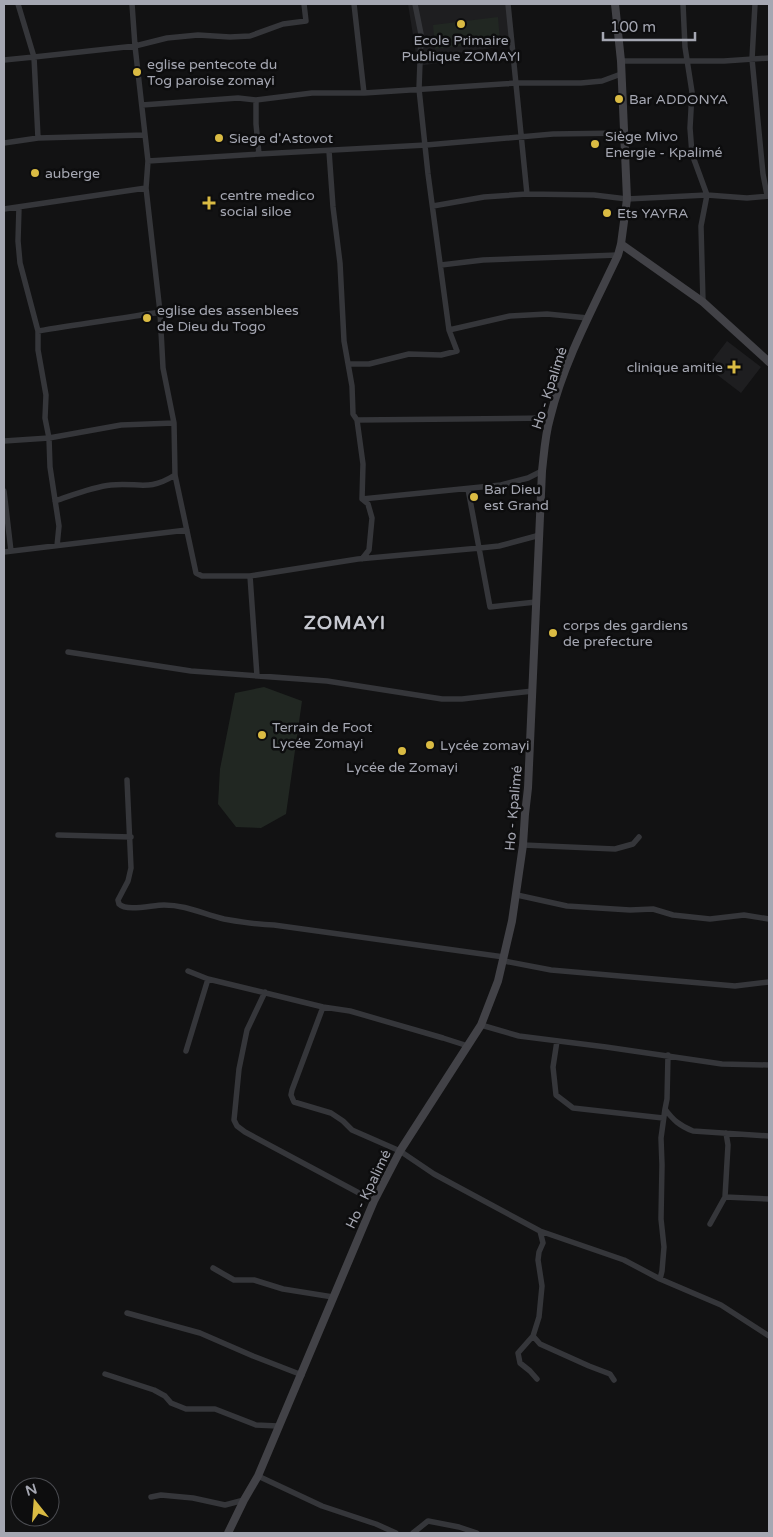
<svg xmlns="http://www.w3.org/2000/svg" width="773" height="1537" font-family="'Varela Round',sans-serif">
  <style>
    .built { fill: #1e1e20 }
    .green { fill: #212722 }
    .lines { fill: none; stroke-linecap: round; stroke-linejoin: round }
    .street { stroke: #35363a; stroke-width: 5.5 }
    .secondary { stroke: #424247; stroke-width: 8 }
    .poi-dot { fill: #dabb43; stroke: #0d0d0e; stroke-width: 2 }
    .labels { text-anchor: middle; stroke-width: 5; stroke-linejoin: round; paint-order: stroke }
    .poi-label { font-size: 14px; fill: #a5a7b2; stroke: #0d0d0e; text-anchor: start }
    .street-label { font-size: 14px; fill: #a5a7b2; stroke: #0d0d0e }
    .district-label { font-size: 19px; font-weight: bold; letter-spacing: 1px; fill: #c5c7cf; stroke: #0d0d0e }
  </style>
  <rect width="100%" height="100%" fill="#121213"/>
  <path class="built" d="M408 4H508L512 45 451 54 452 61 418 66Z
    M727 341 761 367 741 393 707 367Z"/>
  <path class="green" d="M498 17 500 41 435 49 433 25Z
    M264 687 302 701 286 814 261 828 236 827 218 804 220 769 235 693Z"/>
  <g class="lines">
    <path class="street" d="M18 4 34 57 135 46 167 38 198 35 230 37 250 36 283 24 306 21 304 4
      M132 4 135 46 148 161 146 188 160 312 163 368 174 423 175 475 196 573 202 576H250L358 559 480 548 499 546 540 535
      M354 4 364 93
      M508 4 527 194
      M683 4 685 47 692 92 690 128 692 154 707 195 701 226 703 302
      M755 4 752 59 763 174 767 195
      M4 60 34 57 38 138
      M621 61H724L769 58
      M256 100V124L259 154
      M142 105 238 98 256 100 312 93H364L517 83H581L602 81 621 74
      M4 143 38 138 145 135
      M329 151 333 207 340 263 344 341 352 386 353 414 357 420 363 464 362 499 368 504 372 518 369 550 362 559
      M148 161 259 154 426 145 553 134 624 133
      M433 206 484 197 527 194 594 195 627 199 707 195 747 198 769 196
      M19 207 18 241 20 263 38 331V350L46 395 45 418 49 438 50 467 59 526 57 546
      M4 209 146 188
      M441 265 483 260 618 255
      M449 330 510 316 547 314 588 318
      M38 331C78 324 119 319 160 312
      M349 364H369L409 354 441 355 457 351 449 330 428 174 419 89 421 34 415 4
      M357 420 549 418
      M4 441 49 438 121 425 174 423
      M468 489 490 607 536 602
      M4 491 11 551
      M362 499 501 485 528 478 542 471
      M55 501C73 495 92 487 111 485 139 482 148 492 175 475
      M4 552 187 530
      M250 576 257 676
      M68 652 191 671 327 681 442 699H462L533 691
      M127 780 131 868 128 881 118 900 119 904C127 912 152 905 164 905 186 905 203 914 224 919 241 922 257 925 274 925L504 957
      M58 835 131 837
      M523 845 615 849 633 844 639 837
      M517 895 567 906 630 910 653 909 673 915 710 919 744 915 769 919
      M504 961 551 970 735 986 769 982
      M188 971 208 979 323 1007 350 1011 443 1038 468 1046
      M265 992 247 1030 239 1069 234 1120 237 1126 245 1132 374 1201
      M323 1007 292 1090 291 1095 294 1102 331 1113 343 1121 352 1130 400 1151 434 1174 540 1231 624 1260 660 1279 721 1305 769 1336
      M481 1025 519 1036 606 1047 722 1064 769 1065
      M557 1041 553 1067 556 1095 573 1108 663 1118
      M186 1051 208 979
      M668 1055 667 1099 665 1109C673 1120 680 1126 693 1131L769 1136
      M725 1197 769 1199
      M710 1224 725 1197 728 1145 726 1133
      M213 1268 234 1280H254L283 1289 333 1297
      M660 1279 662 1271 664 1247 661 1219 662 1165 661 1138 665 1109
      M127 1313 200 1333 253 1356 302 1375
      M533 1336 540 1344 589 1366 610 1374 614 1380
      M105 1374 154 1390 165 1396 171 1403 186 1409H215L256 1425 278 1426
      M537 1379 530 1371 520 1363 518 1353 533 1336 539 1317 542 1286 538 1260 539 1252 543 1243 540 1231
      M258 1476 322 1506 376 1524 396 1533
      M151 1497 161 1495 193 1498 225 1505 244 1500
      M413 1533 428 1521 459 1527 477 1533"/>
    <path class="secondary" d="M621 244 703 302 769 362
      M228 1533 244 1500 258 1476 374 1201 400 1151 481 1025 498 981 512 921 523 845 525 814 528 788 542 471C544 454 545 435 550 418 564 361 593 308 618 255L621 244 627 199 621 61 615 4"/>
  </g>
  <g class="poi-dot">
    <circle cx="461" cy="24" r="5"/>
    <circle cx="137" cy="72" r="5"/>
    <circle cx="619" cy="99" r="5"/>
    <circle cx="219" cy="138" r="5"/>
    <circle cx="595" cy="144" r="5"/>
    <circle cx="35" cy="173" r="5"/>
    <path d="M206.5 195.5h5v5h5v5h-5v5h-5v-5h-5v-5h5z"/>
    <circle cx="607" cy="213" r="5"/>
    <circle cx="147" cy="318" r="5"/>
    <path d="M731.5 359.5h5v5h5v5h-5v5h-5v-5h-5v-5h5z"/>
    <circle cx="474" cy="497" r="5"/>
    <circle cx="553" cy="633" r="5"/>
    <circle cx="262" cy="735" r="5"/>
    <circle cx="430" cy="745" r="5"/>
    <circle cx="402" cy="751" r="5"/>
  </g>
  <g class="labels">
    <g class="poi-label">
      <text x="461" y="45" text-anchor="middle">Ecole Primaire<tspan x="461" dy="16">Publique ZOMAYI</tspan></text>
      <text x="147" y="69">eglise pentecote du<tspan x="147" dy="16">Tog paroise zomayi</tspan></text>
      <text x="629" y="104">Bar ADDONYA</text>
      <text x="605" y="141">Siège Mivo<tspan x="605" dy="16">Energie - Kpalimé</tspan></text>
      <text x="229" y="143">Siege d'Astovot</text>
      <text x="45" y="178">auberge</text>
      <text x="220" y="200">centre medico<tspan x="220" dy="16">social siloe</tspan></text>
      <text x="617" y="218">Ets YAYRA</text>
      <text x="157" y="315">eglise des assenblees<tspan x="157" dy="16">de Dieu du Togo</tspan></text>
      <text x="723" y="372" text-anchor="end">clinique amitie</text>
      <text x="484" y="494">Bar Dieu<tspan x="484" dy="16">est Grand</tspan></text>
      <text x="563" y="630">corps des gardiens<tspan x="563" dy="16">de prefecture</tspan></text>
      <text x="272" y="732">Terrain de Foot<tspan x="272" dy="16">Lycée Zomayi</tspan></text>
      <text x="440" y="750">Lycée zomayi</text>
      <text x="402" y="772" text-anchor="middle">Lycée de Zomayi</text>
    </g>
    <g class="street-label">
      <text transform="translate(549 388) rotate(-72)" y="5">Ho - Kpalimé</text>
      <text transform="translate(513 808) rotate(-85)" y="5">Ho - Kpalimé</text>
      <text transform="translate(368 1189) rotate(-64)" y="5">Ho - Kpalimé</text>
    </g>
    <g class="district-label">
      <text x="345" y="629">ZOMAYI</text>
    </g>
  </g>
  <rect width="773" height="1537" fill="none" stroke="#a5a7b2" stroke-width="10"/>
  <g transform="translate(35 1502) rotate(343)"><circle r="24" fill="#0d0d0e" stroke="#4a4b50"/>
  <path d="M0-4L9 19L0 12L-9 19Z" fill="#dabb43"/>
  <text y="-8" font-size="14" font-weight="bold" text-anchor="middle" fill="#a5a7b2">N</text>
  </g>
  <path d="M603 32v8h92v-8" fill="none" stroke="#a5a7b2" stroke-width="2.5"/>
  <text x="610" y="32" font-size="15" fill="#a5a7b2" stroke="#0d0d0e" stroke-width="4" paint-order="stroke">100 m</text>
</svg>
